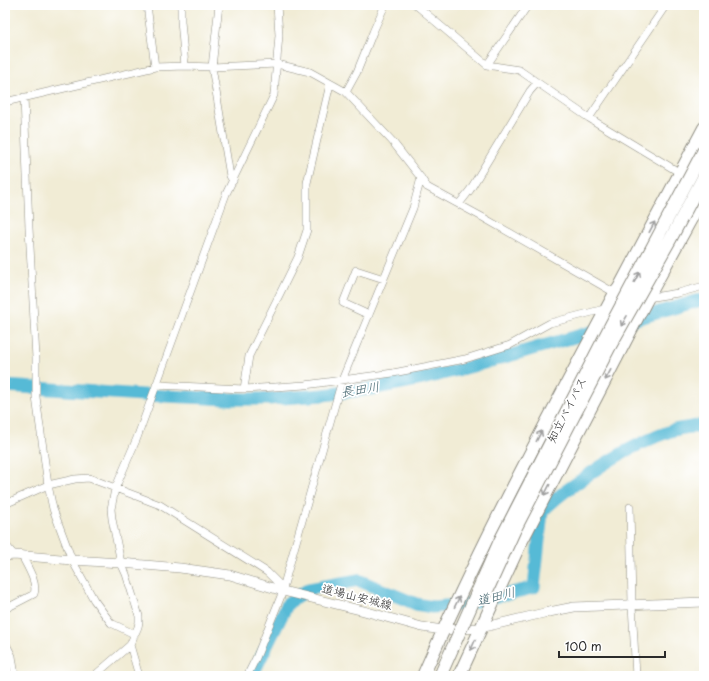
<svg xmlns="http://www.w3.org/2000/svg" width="709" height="681" font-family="'Playpen Sans','Klee One',sans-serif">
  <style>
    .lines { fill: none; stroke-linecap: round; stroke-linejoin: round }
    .river { stroke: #57bad6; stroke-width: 13 }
    .street-casing { stroke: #8e8c80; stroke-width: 8 }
    .secondary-casing { stroke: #8e8c80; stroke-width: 10 }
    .highway-casing { stroke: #8e8c80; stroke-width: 14 }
    .street { stroke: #fff; stroke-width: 7 }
    .secondary { stroke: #fff; stroke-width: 9 }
    .highway { stroke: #fff; stroke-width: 12 }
    .highway-bridge-casing { stroke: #8e8c80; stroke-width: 14; stroke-linecap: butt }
    .highway-bridge { stroke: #fff; stroke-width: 12 }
    .oneway { stroke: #a0a0a0 }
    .labels { text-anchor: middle; stroke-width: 3.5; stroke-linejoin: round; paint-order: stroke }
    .street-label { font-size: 12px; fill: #2b2b2b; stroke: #fff }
    .water-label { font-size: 13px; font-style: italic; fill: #3a5d67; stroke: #fff }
  </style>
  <rect width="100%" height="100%" fill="#fff"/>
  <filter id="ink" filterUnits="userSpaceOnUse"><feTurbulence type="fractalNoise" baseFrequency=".025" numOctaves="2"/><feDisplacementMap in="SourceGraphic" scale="8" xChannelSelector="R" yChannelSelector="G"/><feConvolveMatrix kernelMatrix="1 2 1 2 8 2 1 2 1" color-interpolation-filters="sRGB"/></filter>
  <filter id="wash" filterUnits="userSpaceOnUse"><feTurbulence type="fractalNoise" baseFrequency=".012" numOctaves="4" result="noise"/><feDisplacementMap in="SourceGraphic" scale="16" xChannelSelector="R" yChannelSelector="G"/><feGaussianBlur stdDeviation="0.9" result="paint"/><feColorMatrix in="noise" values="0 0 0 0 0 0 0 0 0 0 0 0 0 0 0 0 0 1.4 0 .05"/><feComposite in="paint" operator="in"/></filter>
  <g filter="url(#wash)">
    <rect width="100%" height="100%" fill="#f1ecd5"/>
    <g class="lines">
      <path class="river" d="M629 321 704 299
        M5 386 143 395 230 399H269L323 395 370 389 422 379 477 365 602 329
        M252 676 288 603 309 589 358 580 416 604 432 607 460 605 524 590 534 587 542 512C552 501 565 491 577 483 605 462 635 444 668 432 679 428 692 427 704 425"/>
    </g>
  </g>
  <g filter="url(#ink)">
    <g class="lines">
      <g class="street-casing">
        <path id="street" d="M147 5 155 67
          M181 5V21L185 66
          M219 5 212 67 230 176 233 181
          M416 5 487 65 519 70 589 118 682 174
          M487 65 528 5
          M346 92 357 72 373 32 385 5
          M24 97 29 228 36 358V397L48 485 53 509 72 560 94 600 111 623 134 634
          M5 102 155 67 185 66 212 67 277 64 310 72 346 92 392 141 421 178 427 187 484 218 615 293
          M589 118 666 5
          M459 204 470 190 530 91 537 83
          M647 298 678 293 704 286
          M369 315 343 303 356 270 384 279
          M156 385 244 389 305 385 393 373 465 359 510 345 550 323 608 308
          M244 389 249 356 298 257 307 230V183L330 84
          M5 504 48 485 75 479 89 478 160 505 267 572 283 588
          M630 507 632 605 636 676
          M5 544 14 555
          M5 609 34 594C38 583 27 566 22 556
          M5 638V642L12 656 15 676
          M130 645 139 676
          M94 676 130 645 138 627 139 622V616L126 574 121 563 112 519 111 509 115 489 137 438 226 194 274 95 279 35 277 5
          M247 676 256 658 283 591V588L342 380 413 208 421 178"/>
      </g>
      <g class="secondary-casing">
        <path id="secondary" d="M5 556 14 555 72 560 121 563 180 568 230 575 283 591 364 611 422 627 443 630 480 628 544 613 574 607 704 602"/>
      </g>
      <g class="highway-casing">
        <path id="highway" d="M423 676C480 545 548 419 615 293L619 288 704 128
          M459 676 518 548 646 301 704 195"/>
      </g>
      <use href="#street" class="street"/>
      <use href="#secondary" class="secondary"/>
      <use href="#highway" class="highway"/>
      <g class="highway-bridge-casing">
        <path id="highway-bridge" d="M485 595 514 531 610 346 671 238 704 176
          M440 676 500 541 611 325 704 150"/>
      </g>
      <use href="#highway-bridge" class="highway-bridge"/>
    </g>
    <defs><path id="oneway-shaft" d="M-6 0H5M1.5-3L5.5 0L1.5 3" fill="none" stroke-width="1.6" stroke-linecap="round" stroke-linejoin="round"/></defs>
    <g class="oneway">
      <use href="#oneway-shaft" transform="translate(652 227) rotate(-62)"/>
      <use href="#oneway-shaft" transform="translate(637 277) rotate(-62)"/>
      <use href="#oneway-shaft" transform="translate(624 321) rotate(120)"/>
      <use href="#oneway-shaft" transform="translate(608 375) rotate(118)"/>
      <use href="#oneway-shaft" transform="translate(539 436) rotate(-63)"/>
      <use href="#oneway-shaft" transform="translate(547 490) rotate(117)"/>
      <use href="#oneway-shaft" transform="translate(457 602) rotate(-64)"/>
      <use href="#oneway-shaft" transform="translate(473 645) rotate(114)"/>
    </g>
  </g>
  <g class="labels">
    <g class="street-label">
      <text transform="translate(567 410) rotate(-63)" y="4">知立バイパス</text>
      <text transform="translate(357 597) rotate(14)" y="4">道場山安城線</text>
    </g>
    <g class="water-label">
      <text transform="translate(360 389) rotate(-9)" y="5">長田川</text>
      <text transform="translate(496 596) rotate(-14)" y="5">道田川</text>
    </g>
  </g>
  <rect width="709" height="681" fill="none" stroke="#fff" stroke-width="20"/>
  <path d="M559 651v6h106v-6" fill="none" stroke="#2b2b2b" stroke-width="2"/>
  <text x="565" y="651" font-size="12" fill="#2b2b2b" stroke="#ffffff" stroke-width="3" paint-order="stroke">100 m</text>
</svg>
